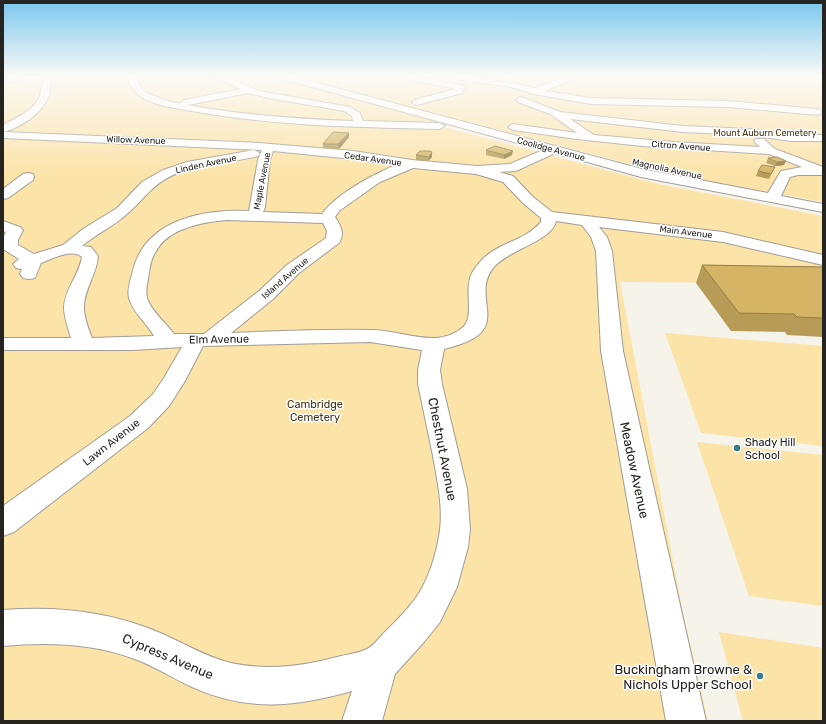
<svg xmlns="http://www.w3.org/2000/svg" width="826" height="724" font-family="Rubik,sans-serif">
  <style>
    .green { fill: #fce3a7 }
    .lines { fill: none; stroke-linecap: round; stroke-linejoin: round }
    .minor-casing { stroke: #9f9d96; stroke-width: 2 }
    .minor { fill: #fff; fill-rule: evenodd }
    .wall { fill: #b69c57 }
    .shaded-wall { fill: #947f47 }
    .building { fill: #d4b565; stroke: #947f47 }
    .poi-dot { fill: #387e89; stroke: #fff; stroke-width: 1.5 }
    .labels { text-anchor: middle; stroke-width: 3; stroke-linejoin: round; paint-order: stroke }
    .far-park-label { font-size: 9px; fill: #433613; stroke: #fff }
    .far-street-label { font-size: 9px; fill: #252421; stroke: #fff }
    .street-label { font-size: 11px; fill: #252421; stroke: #fff }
    .park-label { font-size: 11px; fill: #433613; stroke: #fff }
    .poi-label { font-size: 11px; fill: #252421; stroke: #fff; text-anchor: start }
    .near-street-label { font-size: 13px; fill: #252421; stroke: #fff }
    .near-poi-label { font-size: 13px; fill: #252421; stroke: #fff; text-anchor: end }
  </style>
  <rect width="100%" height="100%" fill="#f6f3eb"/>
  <path class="green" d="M3 76H274L446 122 443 128H448L658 184 823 216V283L620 282 683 613 708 721H3Z
    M292 76H823V202L665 173Z
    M665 333 823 346V446L701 433Z
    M697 442 823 455V606L749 596Z
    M719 632 823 648V721H743Z"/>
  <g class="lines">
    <g class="minor-casing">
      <path id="minor" d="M16 76H53C50 83 51 91 48 98 41 114 21 127 4 132L259 143 353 151 412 160 477 166 510 164 543 150 279 78 278 76H291L642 169 768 193 781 171 802 167 769 154 642 146 577 139 513 130 508 127 513 124 577 133 550 114 518 102 516 100 518 98 521 97 560 112 683 126 751 129 791 135H823V141H791L751 135 683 132 570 119 594 135 674 142 760 147 754 141 756 139H764L775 149 823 167V175H798L790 177 781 196 823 204V212L641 177 555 153 516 171 499 172 513 176 533 197 552 212 723 232 823 255V265L723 242 599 227 607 237 612 251 623 351 706 721H666L601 351 596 251 591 237 582 225 556 221C552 241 508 250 494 267 467 299 520 332 444 349L440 370 442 384 467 489 470 529 468 547 457 587 440 622 424 642 395 674 382 721H342L352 691C295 707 247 712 192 687 172 678 153 665 132 658 91 643 46 642 3 646V610C56 606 108 611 158 632 182 642 205 657 231 663 269 671 304 666 341 656 349 654 359 653 367 649 374 646 380 636 386 631 396 621 407 610 415 599 429 580 437 552 440 530 443 505 437 480 433 456 428 432 423 408 418 384V370L422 350 370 342 203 346 185 381 169 406 148 428 14 532 3 536V506L130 416 153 394 164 378 182 347 133 350H3V338H71C68 328 64 317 64 307 65 289 79 275 82 257 71 248 52 259 41 263L35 278 29 279 23 278 20 274 22 269 16 268 13 264 19 259 3 249V238L6 232 3 231V221L20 227 23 230 18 240V245L34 254 63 245 83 229 117 208 142 182 163 170 187 162 254 150 258 152 260 154 258 156C230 163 198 163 171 176 152 185 143 200 127 214 114 226 96 234 82 246L91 247 98 256C97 274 84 289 84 307 84 317 88 328 92 338L154 336C147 323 133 313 129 298 127 290 130 282 132 274 143 220 202 209 249 211L258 160 262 150 3 138V125C16 118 35 110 40 95 42 89 42 84 44 79H23L3 83V79ZM273 151 353 159 396 165C374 174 336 194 322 214L263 212 265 207 270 160ZM413 168 476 174 503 182 523 203 541 218V222C520 246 491 240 472 273 463 290 476 317 462 328 455 334 445 337 437 338 414 339 393 330 370 330 324 329 277 331 231 333L273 299 299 273 339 243C345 234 341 226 335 217L339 211 380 182ZM227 220 323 223 327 231 326 238 287 265 259 291 204 334H174C166 323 151 311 147 298 145 290 148 281 149 273 150 266 151 259 155 253 167 228 203 222 227 220Z
        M130 76H138L137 82 145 92 170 102 180 103 184 100 240 89 211 76H224L259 91 350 107 360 113 363 121 440 123 445 126 440 129C357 127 274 126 192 111 176 108 154 106 140 96 137 94 130 86 129 82 128 80 130 78 130 76ZM248 93 269 98 344 111 352 116 353 121C298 119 242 115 188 105Z
        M396 76C419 76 442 80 464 86L465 88 462 93 417 105 414 104 412 102 414 100 456 89 400 78Z
        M442 76H463L511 83 535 88 569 76H581L545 91 591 98 728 101 818 109 823 112 818 115 728 107 591 104 534 94 511 87 446 78Z
        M28 173 33 174 34 177 33 180 8 198 3 199V189L23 174Z"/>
    </g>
    <use href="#minor" class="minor"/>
  </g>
  <path class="wall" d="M349 137 339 149 323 148V144Z
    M486 150 512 155 504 159 486 155Z
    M416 155 432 157 428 161 416 160Z
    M777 157 784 165 775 166 766 163 768 158Z
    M775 167 769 179 756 176 758 171Z
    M702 265 823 267V337L787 335 785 332 731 331 696 283Z"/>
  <path class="shaded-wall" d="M349 133V137L339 149 338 144Z
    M513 151 512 155 504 159V155Z
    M432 152V157L428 161 429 157Z
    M786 161 784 165 775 166 777 162Z"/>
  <path class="building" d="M333 132 349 133 338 144H323Z
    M495 146 513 151 504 155 486 150Z
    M420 151H430L432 152 429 157 416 155Z
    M777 157 786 161 777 162 768 158Z
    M762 165 775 167 771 174 758 171Z
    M702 265 823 267V318L797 317 794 314 739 313Z"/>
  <linearGradient id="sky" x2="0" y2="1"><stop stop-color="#79c7ee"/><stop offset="0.43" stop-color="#fbfaf6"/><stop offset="1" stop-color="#fbfaf6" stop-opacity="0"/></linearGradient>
  <rect width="826" height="177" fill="url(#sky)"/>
  <g class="poi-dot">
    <circle cx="737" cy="448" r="4"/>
    <circle cx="760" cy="676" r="4"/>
  </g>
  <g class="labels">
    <g class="far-park-label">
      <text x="765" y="136">Mount Auburn Cemetery</text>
    </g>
    <g class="far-street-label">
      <text transform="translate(136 140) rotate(2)" y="3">Willow Avenue</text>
      <text transform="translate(681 146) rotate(4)" y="3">Citron Avenue</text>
      <text transform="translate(551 149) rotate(15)" y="3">Coolidge Avenue</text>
      <text transform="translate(373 159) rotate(8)" y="3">Cedar Avenue</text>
      <text transform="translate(206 164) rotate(-12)" y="3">Linden Avenue</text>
      <text transform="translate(667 169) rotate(12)" y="3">Magnolia Avenue</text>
      <text transform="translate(262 181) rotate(-79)" y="3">Maple Avenue</text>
      <text transform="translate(686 232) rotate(7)" y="3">Main Avenue</text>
      <text transform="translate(285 278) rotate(-41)" y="3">Island Avenue</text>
    </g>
    <g class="street-label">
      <text transform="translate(219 339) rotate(-1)" y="4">Elm Avenue</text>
      <text transform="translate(111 442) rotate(-38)" y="4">Lawn Avenue</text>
    </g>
    <g class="park-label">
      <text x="315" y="408">Cambridge<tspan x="315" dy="13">Cemetery</tspan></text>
    </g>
    <g class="poi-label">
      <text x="745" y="446">Shady Hill<tspan x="745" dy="13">School</tspan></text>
    </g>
    <g class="near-street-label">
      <text transform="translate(443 449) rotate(79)" y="5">Chestnut Avenue</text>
      <text transform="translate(635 470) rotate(78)" y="5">Meadow Avenue</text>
      <text transform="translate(168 656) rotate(23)" y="5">Cypress Avenue</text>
    </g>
    <g class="near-poi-label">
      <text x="752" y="674">Buckingham Browne &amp;<tspan x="752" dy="15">Nichols Upper School</tspan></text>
    </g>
  </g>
  <rect width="826" height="724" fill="none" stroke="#252421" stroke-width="8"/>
</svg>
